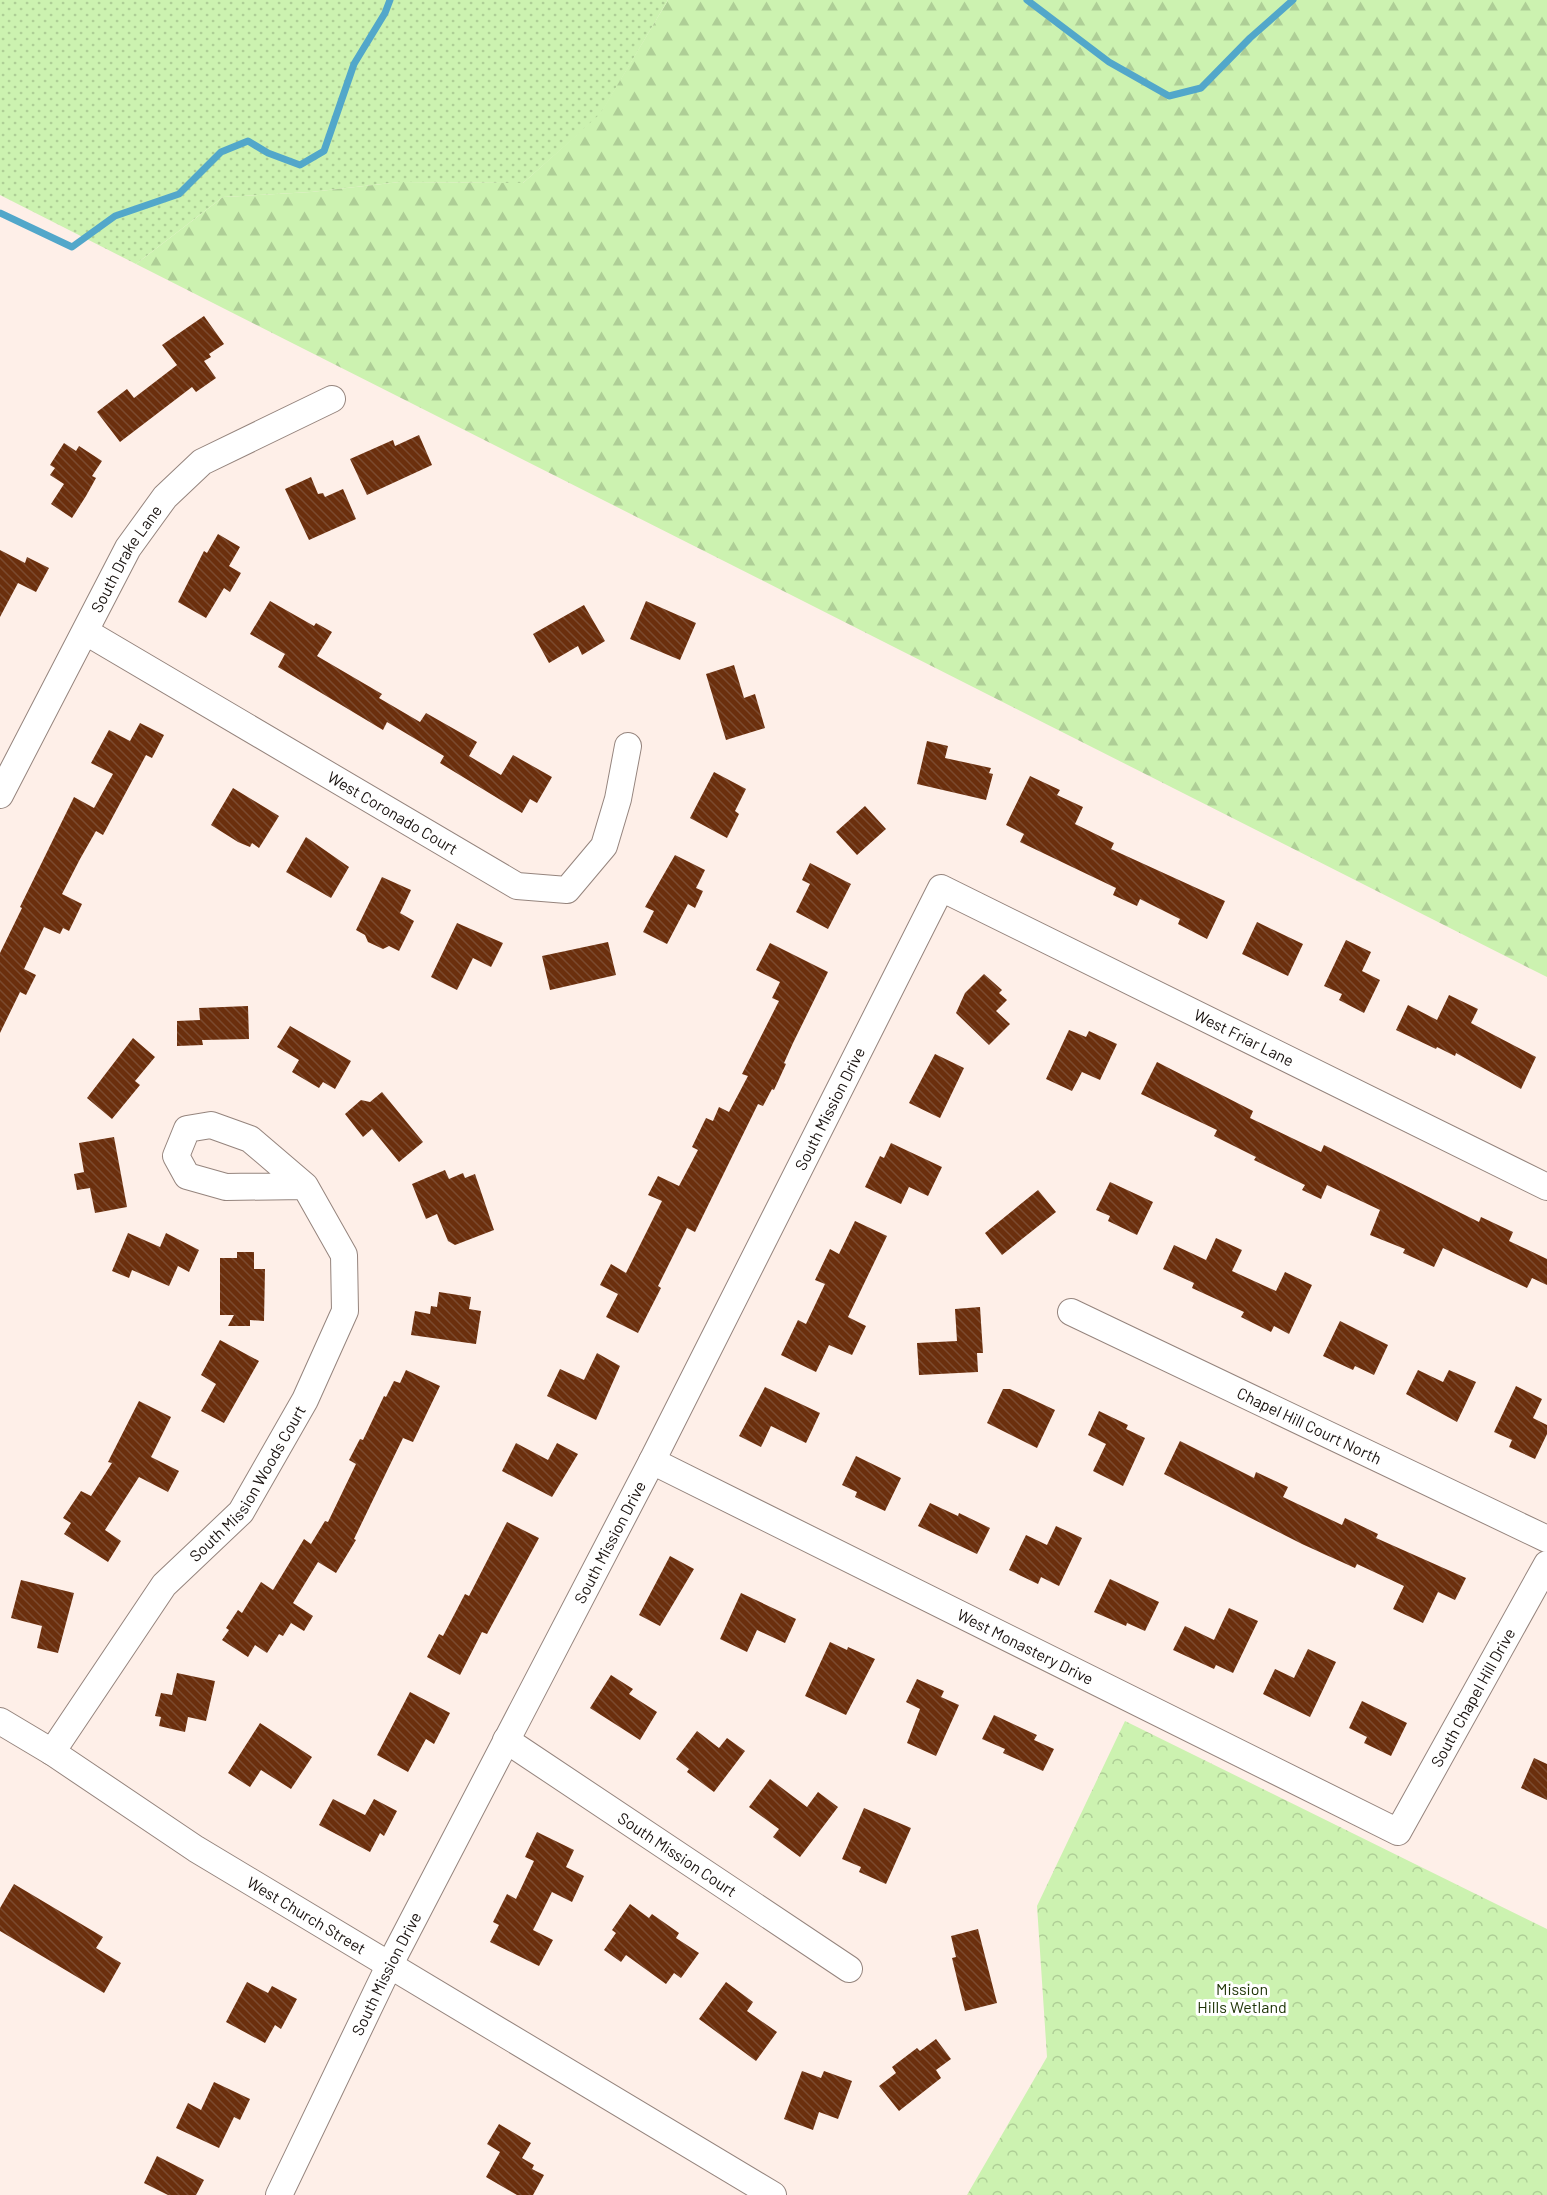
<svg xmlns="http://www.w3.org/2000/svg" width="1547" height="2195" font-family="Barlow,sans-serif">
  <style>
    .grass { fill: url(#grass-dots) }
    .forest { fill: url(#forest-firs) }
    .park { fill: url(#park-crowns) }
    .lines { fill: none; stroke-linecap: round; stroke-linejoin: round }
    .stream { stroke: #52a7ca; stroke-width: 7 }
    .building { fill: url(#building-back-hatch) }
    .minor-casing { stroke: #95847d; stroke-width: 28 }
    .minor { stroke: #fff; stroke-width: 26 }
    .labels { text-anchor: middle; stroke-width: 6; stroke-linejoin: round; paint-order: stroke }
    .street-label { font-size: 16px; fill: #17100d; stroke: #fff }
    .park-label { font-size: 16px; fill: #1c3204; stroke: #fff }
  </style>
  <defs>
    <pattern id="grass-dots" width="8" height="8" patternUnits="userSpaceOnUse" patternTransform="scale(1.5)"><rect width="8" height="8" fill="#ccf2b0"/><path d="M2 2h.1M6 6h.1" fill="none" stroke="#aece96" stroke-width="1.8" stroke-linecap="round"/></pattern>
    <pattern id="forest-firs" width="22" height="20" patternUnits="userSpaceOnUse" patternTransform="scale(1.5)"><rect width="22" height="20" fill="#ccf2b0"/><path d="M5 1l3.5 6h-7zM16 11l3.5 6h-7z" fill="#aece96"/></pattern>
    <pattern id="park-crowns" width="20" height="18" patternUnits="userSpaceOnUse" patternTransform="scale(1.5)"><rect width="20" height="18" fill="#ccf2b0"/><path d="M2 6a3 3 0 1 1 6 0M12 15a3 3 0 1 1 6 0" fill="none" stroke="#aece96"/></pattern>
    <pattern id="building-back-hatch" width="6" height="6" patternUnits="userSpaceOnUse" patternTransform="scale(1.5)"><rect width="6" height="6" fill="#6b2f0d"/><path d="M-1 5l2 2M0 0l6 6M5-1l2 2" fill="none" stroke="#7b4a2f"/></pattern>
  </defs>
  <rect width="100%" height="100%" fill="#feefe8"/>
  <path class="grass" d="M0 0H668L600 115 523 183 400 182 311 192 223 197 136 264 0 195Z"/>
  <path class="forest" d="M668 0H1547V977L136 264 223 197 311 192 400 182 523 183 600 114Z"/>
  <path class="park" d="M1125 1721 1547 1929V2195H967L1047 2057 1037 1906Z"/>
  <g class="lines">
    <path class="stream" d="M1027 0 1109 62 1169 96 1201 88 1250 38 1293 0
      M0 213 72 247 115 216 179 194 221 152 248 141 268 153 300 165 324 151 354 64 385 13 390 0"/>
  </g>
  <path class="building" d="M204 316 224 344 209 354 211 357 204 361 216 378 196 392 192 387 120 442 97 412 127 389 134 398 177 365 162 345Z
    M419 435 432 465 367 495 350 459 393 440 395 446Z
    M64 443 76 451 79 446 102 461 92 476 96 478 86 496 72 518 51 504 64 484 50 475 55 468 50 465Z
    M311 477 318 494 323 493 325 497 343 489 356 519 309 540 285 489Z
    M218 534 240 547 229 566 241 573 230 592 224 588 206 618 178 602 204 551 207 553Z
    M0 550 25 563 27 557 49 568 36 592 18 583 0 617Z
    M270 601 314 626 316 623 332 632 317 656 382 694 379 698 420 722 426 713 477 742 469 756 501 775 513 755 552 777 537 803 530 799 522 813 440 763 444 756 387 722 383 730 278 667 285 654 250 634Z
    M646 601 696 623 680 660 630 639Z
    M584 605 605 641 582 655 578 646 549 663 533 634Z
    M734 665 744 698 755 694 765 728 726 740 706 674Z
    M140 723 164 735 152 758 146 755 103 835 96 831 80 859 62 894 82 904 69 931 63 928 60 934 44 927 24 969 36 975 26 995 20 992 0 1033V953L22 908 20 907 74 797 94 808 113 774 91 763 109 730 130 741Z
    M927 741 948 746 945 758 991 768 989 773 993 774 986 800 917 784Z
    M714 772 746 789 735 811 739 814 727 838 690 818Z
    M1030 776 1060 790 1057 795 1083 807 1075 824 1114 843 1111 849 1225 901 1207 939 1178 924 1180 919 1140 899 1137 906 1113 895 1116 888 1020 842 1024 834 1006 825Z
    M233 788 279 816 259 848 252 843 250 847 238 842 211 825Z
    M865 806 886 829 857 855 836 832Z
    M306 837 349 867 331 898 286 872Z
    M675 855 705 870 696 888 703 891 695 908 688 904 667 944 643 932 654 911 645 907Z
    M810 863 851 884 828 929 796 912 810 884 802 880Z
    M382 877 411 890 400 913 414 921 399 951 389 946 383 949 368 942 365 935 356 930Z
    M1257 922 1303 944 1288 976 1242 954Z
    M457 923 503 943 491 967 473 958 457 990 431 977Z
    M1346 940 1371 952 1362 971 1380 980 1364 1013 1339 1000 1342 994 1324 986Z
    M608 942 616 975 550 990 542 956Z
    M770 943 828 972 793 1043 784 1063 786 1064 774 1090 772 1089 763 1106 758 1104 695 1232 687 1228 658 1286 661 1288 638 1333 606 1317 618 1294 600 1285 611 1264 626 1273 662 1201 648 1195 658 1176 679 1186 698 1150 692 1147 706 1118 713 1121 719 1107 729 1112 748 1076 742 1074 779 1001 772 998 780 982 756 970Z
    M984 974 1002 990 999 993 1007 1000 996 1011 1010 1024 989 1045 956 1013 965 993Z
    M1449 995 1478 1009 1471 1023 1536 1057 1521 1089 1456 1053 1455 1056 1437 1047 1436 1049 1396 1030 1408 1005 1437 1020Z
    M248 1006 249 1039 202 1040 203 1045 177 1046V1021L200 1020 199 1008Z
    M290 1026 351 1061 335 1089 323 1082 319 1088 292 1072 299 1060 277 1047Z
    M1069 1030 1086 1037 1089 1031 1117 1044 1100 1080 1082 1072 1072 1091 1046 1079Z
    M133 1038 155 1057 135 1081 140 1085 112 1119 87 1098Z
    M935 1054 964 1068 940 1118 909 1103Z
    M1157 1062 1253 1111 1250 1118 1321 1152 1324 1145 1479 1222 1481 1217 1513 1232 1509 1241 1547 1259V1285L1532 1278 1527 1288 1443 1248 1434 1267 1403 1253 1405 1249 1370 1235 1380 1210 1327 1185 1321 1199 1302 1190 1305 1185 1254 1160 1256 1157 1214 1136 1217 1130 1141 1094Z
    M382 1092 423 1142 399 1162 372 1129 363 1137 345 1114 361 1100 370 1102Z
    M114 1137 127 1207 95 1213 90 1188 77 1190 74 1174 84 1172 79 1143Z
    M891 1143 942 1167 928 1196 909 1187 901 1204 865 1187 880 1156 884 1158Z
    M445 1170 449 1179 463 1173 465 1178 475 1174 494 1230 455 1245 448 1241 437 1214 426 1219 412 1184Z
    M1110 1182 1153 1202 1137 1235 1108 1221 1110 1216 1096 1210Z
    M1038 1190 1056 1212 1002 1255 985 1233Z
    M855 1221 887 1236 848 1317 866 1326 852 1355 829 1345 816 1372 781 1355 798 1320 806 1324 825 1284 815 1280 830 1249 839 1254Z
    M128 1233 160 1247 166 1233 199 1250 189 1272 178 1266 169 1286 132 1270 129 1278 112 1271Z
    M1216 1238 1242 1250 1232 1271 1276 1291 1285 1272 1312 1285 1289 1334 1274 1326 1271 1332 1241 1317 1244 1312 1192 1288 1194 1283 1163 1269 1174 1245 1206 1260Z
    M237 1252H254V1269H265L264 1321 250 1320V1326H228L234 1315H220V1258H237Z
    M439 1292 471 1297 469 1309 481 1311 476 1344 411 1335 415 1311 430 1314 431 1306 437 1307Z
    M980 1307 983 1353H977L978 1372 919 1375 917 1343 957 1341 955 1309Z
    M1340 1321 1388 1345 1374 1375 1355 1366 1353 1370 1323 1356Z
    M220 1340 259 1361 224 1423 201 1411 216 1384 201 1375Z
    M597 1353 620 1366 596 1420 547 1396 560 1369 584 1380Z
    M406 1370 440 1386 413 1442 403 1438 354 1539 356 1540 336 1573 318 1562 293 1603 313 1616 304 1631 291 1623 283 1636 279 1634 267 1653 255 1645 248 1657 222 1640 229 1630 226 1628 238 1610 242 1613 261 1582 273 1590 304 1539 311 1544 325 1521 328 1522 356 1464 349 1460 360 1439 363 1440 384 1396 386 1397 394 1381 400 1383Z
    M1418 1370 1443 1382 1449 1370 1476 1382 1457 1422 1406 1394Z
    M1516 1386 1542 1399 1533 1418 1547 1425V1434L1535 1459 1509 1447 1512 1440 1494 1432Z
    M765 1387 820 1413 806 1443 771 1426 761 1447 739 1436Z
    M1003 1389H1010L1055 1410 1037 1448 987 1423Z
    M139 1401 171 1417 151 1457 179 1471 168 1492 139 1477 105 1530 121 1541 108 1562 64 1534 71 1523 63 1518 81 1491 91 1496 112 1463 108 1462Z
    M1099 1411 1128 1425 1126 1429 1145 1438 1123 1486 1093 1471 1106 1444 1088 1435Z
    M1180 1441 1254 1478 1256 1472 1288 1487 1283 1497 1342 1525 1345 1518 1378 1534 1376 1538 1466 1578 1455 1600 1438 1592 1423 1623 1393 1609 1404 1586 1357 1564 1355 1568 1302 1544 1164 1474Z
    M516 1443 548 1460 557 1443 578 1454 552 1497 502 1471Z
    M856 1456 901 1478 885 1511 855 1497 857 1492 842 1485Z
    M930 1503 958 1516 959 1513 990 1528 977 1554 918 1526Z
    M507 1522 539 1538 487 1634 482 1632 460 1675 427 1657 439 1634 443 1636 465 1594 469 1596Z
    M1056 1526 1082 1538 1059 1586 1041 1577 1038 1584 1009 1570 1026 1535 1047 1545Z
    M670 1556 694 1569 660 1626 639 1615Z
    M1110 1579 1159 1602 1145 1631 1127 1623 1126 1626 1094 1612Z
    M21 1580 74 1593 58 1653 37 1648 42 1626 11 1618Z
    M741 1593 796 1619 785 1643 757 1630 747 1652 720 1639Z
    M1229 1608 1258 1621 1233 1673 1216 1665 1214 1669 1173 1650 1185 1626 1214 1640Z
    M830 1642 847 1650 848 1647 875 1659 846 1715 805 1696Z
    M1308 1649 1336 1662 1310 1717 1263 1694 1275 1669 1294 1678Z
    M177 1673 215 1681 206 1721 188 1717 185 1732 159 1726 161 1717 155 1716 161 1693 172 1695Z
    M611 1675 633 1689 629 1694 657 1712 640 1740 590 1708Z
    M917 1679 944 1691 941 1697 959 1705 936 1756 907 1743 920 1709 906 1702Z
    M410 1692 450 1713 434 1744 426 1739 408 1772 377 1755Z
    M1362 1701 1407 1723 1391 1756 1364 1743 1367 1737 1349 1728Z
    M994 1715 1037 1735 1034 1740 1054 1749 1043 1771 1003 1753 1005 1749 982 1739Z
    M260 1723 312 1757 291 1789 261 1770 250 1787 228 1773Z
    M697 1731 719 1748 727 1738 745 1751 714 1792 687 1772 689 1769 676 1759Z
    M1534 1758 1547 1764V1800L1521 1788Z
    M770 1779 807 1807 818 1792 838 1807 800 1857 773 1837 779 1829 749 1807Z
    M333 1799 365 1815 374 1799 397 1811 384 1836 380 1833 370 1852 319 1825Z
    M864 1808 911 1828 886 1884 859 1872 861 1867 842 1859Z
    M537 1832 574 1850 566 1867 584 1876 572 1902 552 1892 533 1930 553 1940 539 1966 490 1942 499 1925 493 1922 507 1894 516 1899 534 1861 525 1857Z
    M14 1884 103 1937 96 1948 121 1963 104 1993 0 1931V1908Z
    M630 1904 649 1918 652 1914 679 1933 676 1938 699 1953 681 1978 674 1973 666 1984 626 1955 621 1962 604 1950 616 1933 612 1930Z
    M978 1929 997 2003 965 2011 952 1958 956 1957 951 1936Z
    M247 1982 268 1993 272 1986 297 1999 281 2029 275 2025 265 2043 226 2022Z
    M726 1982 753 2002 747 2011 777 2032 756 2061 699 2019Z
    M936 2039 951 2059 936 2070 941 2078 899 2111 879 2086 896 2073 892 2067 917 2048 920 2051Z
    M802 2071 821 2078 824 2071 852 2081 838 2119 819 2112 813 2130 784 2119Z
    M214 2082 250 2099 240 2120 234 2117 219 2148 176 2128 188 2103 201 2110Z
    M499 2124 531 2143 522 2158 534 2165 532 2169 544 2175 533 2195H517L486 2177 500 2152 487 2144Z
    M157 2156 204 2180 196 2195H168L144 2183Z"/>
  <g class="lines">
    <g class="minor-casing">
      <g id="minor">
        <path id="s1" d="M86 632 517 886 567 890 604 846 618 799 628 746"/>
        <path id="s2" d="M0 795 128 548 165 497 202 462 332 399"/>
        <path id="s3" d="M1071 1312 1547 1539"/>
        <path id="s4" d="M652 1461 1398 1832 1547 1564"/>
        <path id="s5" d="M0 1721 52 1752 196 1849 773 2195"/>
        <path id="s6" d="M506 1740 849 1969"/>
        <path id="s7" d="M52 1752 164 1585 241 1512 305 1400 345 1311 344 1255 305 1186 250 1139 211 1125 187 1129 176 1156 187 1176 226 1187 305 1186"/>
        <path id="s8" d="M279 2195 389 1966 652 1461 941 888 1547 1187"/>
      </g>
    </g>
    <use href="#minor" class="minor"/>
  </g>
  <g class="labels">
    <g class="street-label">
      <text dy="6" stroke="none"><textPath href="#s2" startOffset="268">South Drake Lane</textPath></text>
      <text dy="6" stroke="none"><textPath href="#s1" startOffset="356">West Coronado Court</textPath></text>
      <text dy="6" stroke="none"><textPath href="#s8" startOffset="1803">West Friar Lane</textPath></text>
      <text dy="6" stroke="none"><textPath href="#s8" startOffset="1218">South Mission Drive</textPath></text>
      <text dy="6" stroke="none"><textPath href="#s3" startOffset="264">Chapel Hill Court North</textPath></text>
      <text dy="6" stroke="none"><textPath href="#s7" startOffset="334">South Mission Woods Court</textPath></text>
      <text dy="6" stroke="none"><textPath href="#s8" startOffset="732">South Mission Drive</textPath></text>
      <text dy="6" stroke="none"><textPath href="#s4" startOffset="417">West Monastery Drive</textPath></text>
      <text dy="6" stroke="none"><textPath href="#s4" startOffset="987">South Chapel Hill Drive</textPath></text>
      <text dy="6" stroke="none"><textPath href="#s6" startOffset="206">South Mission Court</textPath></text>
      <text dy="6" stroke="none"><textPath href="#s5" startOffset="363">West Church Street</textPath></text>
      <text dy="6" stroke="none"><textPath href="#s8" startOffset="246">South Mission Drive</textPath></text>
    </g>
    <g class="park-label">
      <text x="1242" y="1995">Mission<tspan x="1242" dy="18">Hills Wetland</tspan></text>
    </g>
  </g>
</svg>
